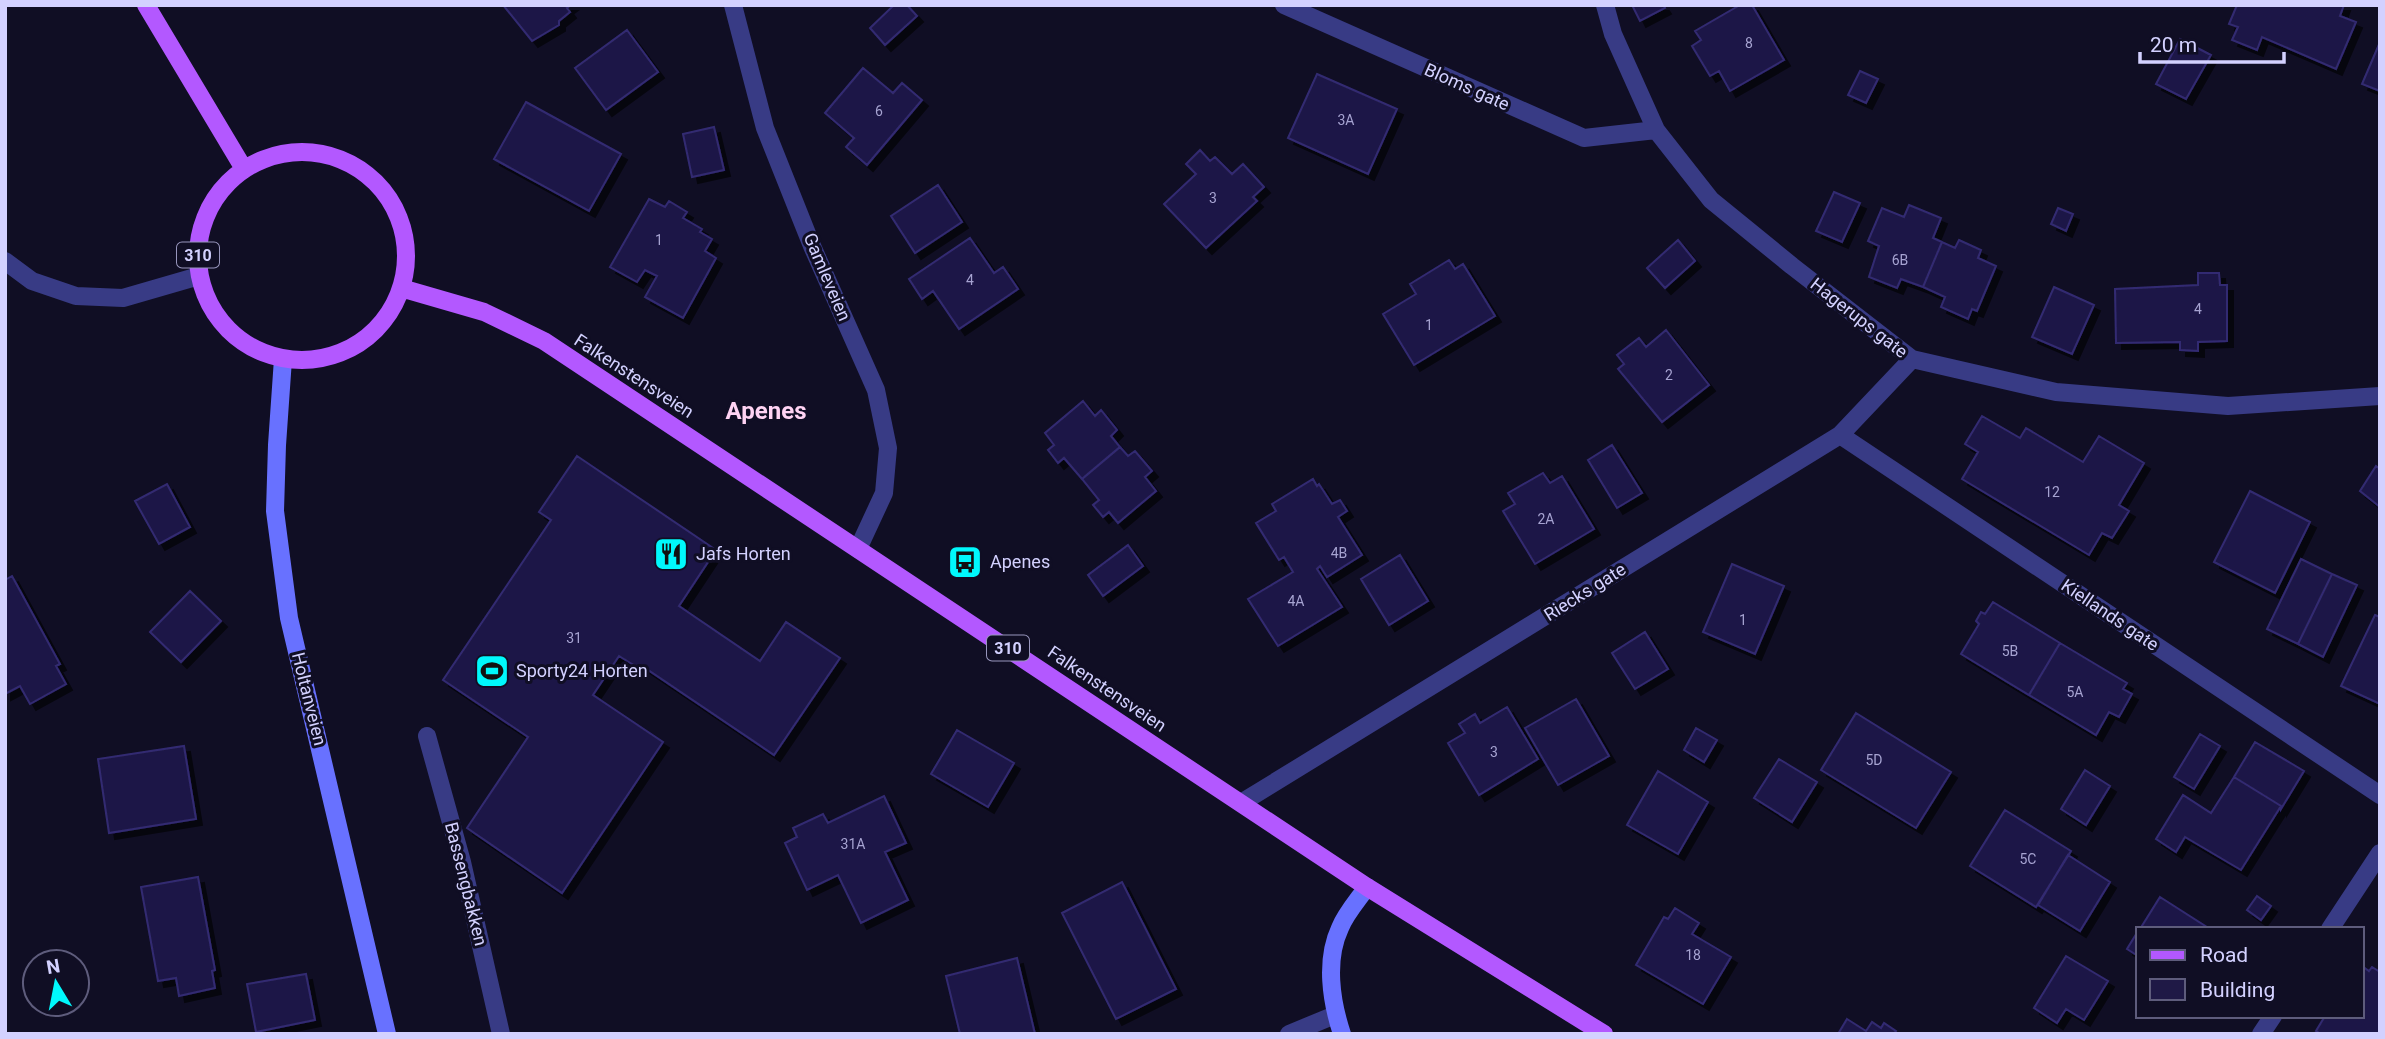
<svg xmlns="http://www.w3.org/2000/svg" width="2385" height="1039" font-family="Roboto,sans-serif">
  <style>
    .building { fill: #1f1946; stroke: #332b72; stroke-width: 2; filter: url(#shadow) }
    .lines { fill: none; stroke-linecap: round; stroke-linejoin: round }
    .service { stroke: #383b85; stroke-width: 18 }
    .minor { stroke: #383b85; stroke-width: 18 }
    .secondary { stroke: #6871ff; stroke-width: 18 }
    .primary { stroke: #b358ff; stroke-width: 18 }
    .labels { text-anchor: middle; stroke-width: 6; stroke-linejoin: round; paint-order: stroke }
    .number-label { font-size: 14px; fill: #a6a3d1 }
    .shield { fill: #100e24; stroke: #9896bd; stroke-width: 2 }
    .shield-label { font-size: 16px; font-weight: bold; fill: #d3d1ff }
    .street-label { font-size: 18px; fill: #d3d1ff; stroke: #100e24 }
    .poi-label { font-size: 18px; fill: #d3d1ff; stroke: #100e24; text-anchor: start }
    .district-label { font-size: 24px; font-weight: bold; fill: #ffd3f3; stroke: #100e24 }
  </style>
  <defs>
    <filter id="shadow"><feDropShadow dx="6" dy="6" stdDeviation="0" flood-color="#0009"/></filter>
  </defs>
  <rect width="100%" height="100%" fill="#100e24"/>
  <path class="building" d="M503 5H571L567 8 570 12 559 21V25L532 41Z
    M894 5H907L917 16 885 45 870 28Z
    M1632 5H1663L1665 8 1640 21Z
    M1740 5H1752L1784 60 1730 91 1719 71 1710 76 1692 46 1701 40 1695 31Z
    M2237 5H2344L2340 16 2356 22 2336 69 2262 37 2257 50 2232 40 2238 27 2229 24Z
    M627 30 658 72 606 110 575 68Z
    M2180 39 2211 55 2186 99 2156 84Z
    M2380 42V91L2362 84Z
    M863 68 893 93 902 83 922 100 867 165 846 147 854 138 825 113Z
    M1860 71 1878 79 1866 103 1848 95Z
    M1317 74 1397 109 1368 174 1288 138Z
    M526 102 621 154 589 211 494 159Z
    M714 127 724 170 692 177 683 134Z
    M1200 150 1210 161 1215 157 1232 174 1243 164 1264 187 1253 197 1257 201 1206 248 1164 204 1196 174 1186 164Z
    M938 185 962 222 915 253 891 216Z
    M1834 192 1860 203 1842 242 1816 231Z
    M649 199 665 207 669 201 687 212 683 218 702 229 700 232 712 239 705 251 716 258 683 318 645 297 657 276 645 270 637 282 610 267Z
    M1909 205 1941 218 1933 238 1942 242 1923 287 1901 279 1897 288 1869 277 1879 246 1868 241 1882 208 1904 217Z
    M2058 208 2073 214 2066 231 2051 224Z
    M970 238 994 273 1003 267 1018 289 959 329 933 291 922 299 909 279Z
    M1678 240 1695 261 1665 288 1647 268Z
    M1959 240 1981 250 1978 258 1996 266 1977 311 1972 309 1968 319 1941 307 1945 297 1923 287 1942 242 1955 248Z
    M1449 260 1455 269 1463 264 1495 316 1414 365 1383 314 1416 294 1410 284Z
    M2198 273H2219L2220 285H2227V341L2198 342V351L2180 350V342L2116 343 2115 289 2198 285Z
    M2054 287 2094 305 2072 354 2032 337Z
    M1666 330 1709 385 1662 422 1618 369 1624 364 1617 355 1639 338 1646 347Z
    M1083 401 1095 416 1101 410 1117 430 1111 436 1120 447 1082 479 1064 458 1058 463 1048 450 1054 445 1045 433Z
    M1982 416 2020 438 2026 428 2083 462 2099 436 2144 463 2119 505 2129 511 2112 538 2102 533 2089 555 1962 479 1978 452 1965 444Z
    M1612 445 1642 493 1617 508 1588 460Z
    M1120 447 1128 456 1135 451 1152 471 1145 477 1156 491 1118 523 1109 512 1103 517 1093 505 1099 500 1082 479Z
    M577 456 716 550 679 606 760 661 786 622 840 658 774 755 642 666 640 669 619 656 593 695 663 742 562 893 467 828 528 737 443 680 551 520 539 512Z
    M2376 466 2380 469V507L2360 491Z
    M1543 473 1550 483 1562 476 1594 529 1535 564 1503 511 1515 504 1508 493Z
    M1313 479 1317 486 1319 484 1332 504 1340 500 1347 511 1338 517 1362 555 1327 577 1320 566 1317 569 1342 607 1278 646 1248 599 1293 572 1284 557 1279 560 1256 523 1276 511 1272 504Z
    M167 484 190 527 159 544 135 501Z
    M2250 491 2310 522 2275 593 2214 562Z
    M1128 545 1143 566 1103 596 1088 575Z
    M1400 555 1428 601 1389 625 1361 579Z
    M2301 559 2332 574 2298 644 2267 629Z
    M1732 564 1784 586 1755 654 1703 632Z
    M2332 574 2357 585 2323 657 2298 644Z
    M12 576 60 664 56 666 66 684 30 704 20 686 5 694V580Z
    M190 591 221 621 181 662 150 632Z
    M1993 602 2060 643 2029 695 1961 654 1979 624 1976 621 1981 612 1985 614Z
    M2375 615 2380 617V704L2341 686Z
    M1645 632 1668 669 1635 689 1612 653Z
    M2060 643 2127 683 2123 689 2132 694 2119 717 2109 712 2096 735 2029 695Z
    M1576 699 1609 756 1558 785 1525 728Z
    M1507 707 1538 759 1479 795 1448 743 1465 733 1459 724 1475 714 1480 723Z
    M1856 713 1951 772 1916 828 1821 770Z
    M1696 728 1717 740 1704 762 1684 750Z
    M957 730 1014 763 988 807 931 774Z
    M2200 734 2220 746 2194 789 2174 777Z
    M2255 742 2304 771 2281 809V806L2234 777Z
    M184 746 196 819 109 833 98 759Z
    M1779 759 1817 782 1792 822 1754 798Z
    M2085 770 2110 786 2086 825 2061 809Z
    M1658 771 1708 802 1678 854 1627 825Z
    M2234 777 2281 806 2241 870 2185 837 2176 852 2156 839 2183 795 2211 813Z
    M884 796 906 843 885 852 908 900 861 923 838 875 807 890 785 843 797 837 793 828 823 814 828 823Z
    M2005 810 2071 851 2036 907 1970 866Z
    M2068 855 2110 882 2080 931 2038 905Z
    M198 877 215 970 212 971 215 988 179 996 176 978 158 981 141 887Z
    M1122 882 1176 989 1116 1019 1062 913Z
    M2257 896 2271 906 2261 920 2247 910Z
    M2160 897 2210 929H2140Z
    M1675 908 1699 923 1692 934 1731 957 1703 1004 1636 965 1664 917 1668 919Z
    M2138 931V956L2127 949Z
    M2066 956 2108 981 2084 1020 2066 1009 2057 1023 2034 1008Z
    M1017 958 1035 1034H960L946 976Z
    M2362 966 2369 971 2372 967 2380 972V1034H2321L2316 1031 2325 1016H2362Z
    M306 974 315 1020 256 1032 247 984Z
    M1847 1019 1866 1031 1872 1022 1881 1028 1884 1023 1896 1031 1894 1034H1838Z"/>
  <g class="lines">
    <path class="service" d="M427 736 462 862 501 1034
      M1289 1034 1335 1015"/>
    <path class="minor" d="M733 5 765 128 812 246 876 390 888 448 884 493 858 549
      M1284 5 1584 138 1656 130
      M1605 5 1613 34 1656 130 1711 200 1792 266 1912 359 2056 392 2228 406 2380 396
      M5 261 32 281 76 296 123 298 199 276
      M1840 435 2380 795
      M1241 803 1840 435 1912 359
      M2330 929 2380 853
      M2261 1034 2273 1016"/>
    <path class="secondary" d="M283 359 277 445 275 511 289 618 387 1034
      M1342 1034C1331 1001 1325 960 1340 928 1346 913 1358 900 1367 887"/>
    <path class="primary" d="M146 5 244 169
      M198 256a104 104 0 1 1 208 0a104 104 0 1 1-208 0Z
      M401 288 484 312 544 341 1367 887 1604 1034"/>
  </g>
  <defs>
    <g id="restaurant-square" transform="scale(1.75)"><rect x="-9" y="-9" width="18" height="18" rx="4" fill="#00f8fc" stroke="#100e24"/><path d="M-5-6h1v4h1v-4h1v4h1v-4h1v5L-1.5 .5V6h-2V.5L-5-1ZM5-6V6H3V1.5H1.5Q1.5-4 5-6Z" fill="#111"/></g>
    <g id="bus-square" transform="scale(1.75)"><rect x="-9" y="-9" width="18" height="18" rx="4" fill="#00f8fc" stroke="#100e24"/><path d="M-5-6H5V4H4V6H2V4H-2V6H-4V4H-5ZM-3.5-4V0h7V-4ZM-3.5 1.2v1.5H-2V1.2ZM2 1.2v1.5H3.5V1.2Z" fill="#111"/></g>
    <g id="stadium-square" transform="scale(1.75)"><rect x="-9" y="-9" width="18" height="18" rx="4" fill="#00f8fc" stroke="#100e24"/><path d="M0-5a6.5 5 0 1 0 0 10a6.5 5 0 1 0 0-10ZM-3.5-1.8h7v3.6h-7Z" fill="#111"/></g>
  </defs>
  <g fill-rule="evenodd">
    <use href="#restaurant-square" x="671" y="554"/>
    <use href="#bus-square" x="965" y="562"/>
    <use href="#stadium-square" x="492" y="671"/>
  </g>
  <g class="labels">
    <g class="number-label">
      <text x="1749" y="48">8</text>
      <text x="879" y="116">6</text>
      <text x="1346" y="125">3A</text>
      <text x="1213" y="203">3</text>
      <text x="659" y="245">1</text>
      <text x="1900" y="265">6B</text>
      <text x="970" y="285">4</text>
      <text x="2198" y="314">4</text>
      <text x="1429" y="330">1</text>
      <text x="1669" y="380">2</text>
      <text x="2052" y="497">12</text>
      <text x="1546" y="524">2A</text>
      <text x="1339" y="558">4B</text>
      <text x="1296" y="606">4A</text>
      <text x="1743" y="625">1</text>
      <text x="574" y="643">31</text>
      <text x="2010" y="656">5B</text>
      <text x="2075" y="697">5A</text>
      <text x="1494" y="757">3</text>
      <text x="1874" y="765">5D</text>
      <text x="853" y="849">31A</text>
      <text x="2028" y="864">5C</text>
      <text x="1693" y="960">18</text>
    </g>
    <g class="shield">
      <rect x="177" y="242.5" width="42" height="25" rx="5"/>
      <rect x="987" y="635.5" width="42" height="25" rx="5"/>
    </g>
    <g class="shield-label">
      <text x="198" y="261">310</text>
      <text x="1008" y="654">310</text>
    </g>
    <g class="street-label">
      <text transform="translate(1467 87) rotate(24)" y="6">Bloms gate</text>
      <text transform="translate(827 277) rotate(67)" y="6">Gamleveien</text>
      <text transform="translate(1859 318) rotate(38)" y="6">Hagerups gate</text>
      <text transform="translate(634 376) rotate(33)" y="6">Falkenstensveien</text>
      <text transform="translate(1585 592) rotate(-32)" y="6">Riecks gate</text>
      <text transform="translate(2110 615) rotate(34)" y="6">Kiellands gate</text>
      <text transform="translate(1107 689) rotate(34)" y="6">Falkenstensveien</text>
      <text transform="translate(309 699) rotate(76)" y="6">Holtanveien</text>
      <text transform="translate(466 884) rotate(76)" y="6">Bassengbakken</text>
    </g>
    <g class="poi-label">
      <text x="696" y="560">Jafs Horten</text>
      <text x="990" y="568">Apenes</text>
      <text x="516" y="677">Sporty24 Horten</text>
    </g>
    <g class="district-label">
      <text x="766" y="419">Apenes</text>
    </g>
  </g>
  <rect width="2385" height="1039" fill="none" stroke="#d3d1ff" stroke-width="14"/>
  <rect x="2136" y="927" width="228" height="91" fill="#100e24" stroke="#5e5c7c" stroke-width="2"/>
  <rect x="2150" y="950" width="35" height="10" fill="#b358ff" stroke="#5e5c7c" stroke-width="2"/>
  <text x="2200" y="962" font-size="21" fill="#d3d1ff">Road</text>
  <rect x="2150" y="979" width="35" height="21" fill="#1f1946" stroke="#5e5c7c" stroke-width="2"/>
  <text x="2200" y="997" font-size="21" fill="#d3d1ff">Building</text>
  <g transform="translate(56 983) rotate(350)"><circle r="33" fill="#100e24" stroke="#5e5c7c" stroke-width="2"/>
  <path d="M0-5L12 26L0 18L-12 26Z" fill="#00f8fc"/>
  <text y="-10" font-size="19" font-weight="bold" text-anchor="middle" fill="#d3d1ff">N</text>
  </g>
  <path d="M2140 52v10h144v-10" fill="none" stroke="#d3d1ff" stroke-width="3.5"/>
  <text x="2150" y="52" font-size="21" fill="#d3d1ff" stroke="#100e24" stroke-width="5" paint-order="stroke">20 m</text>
</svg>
